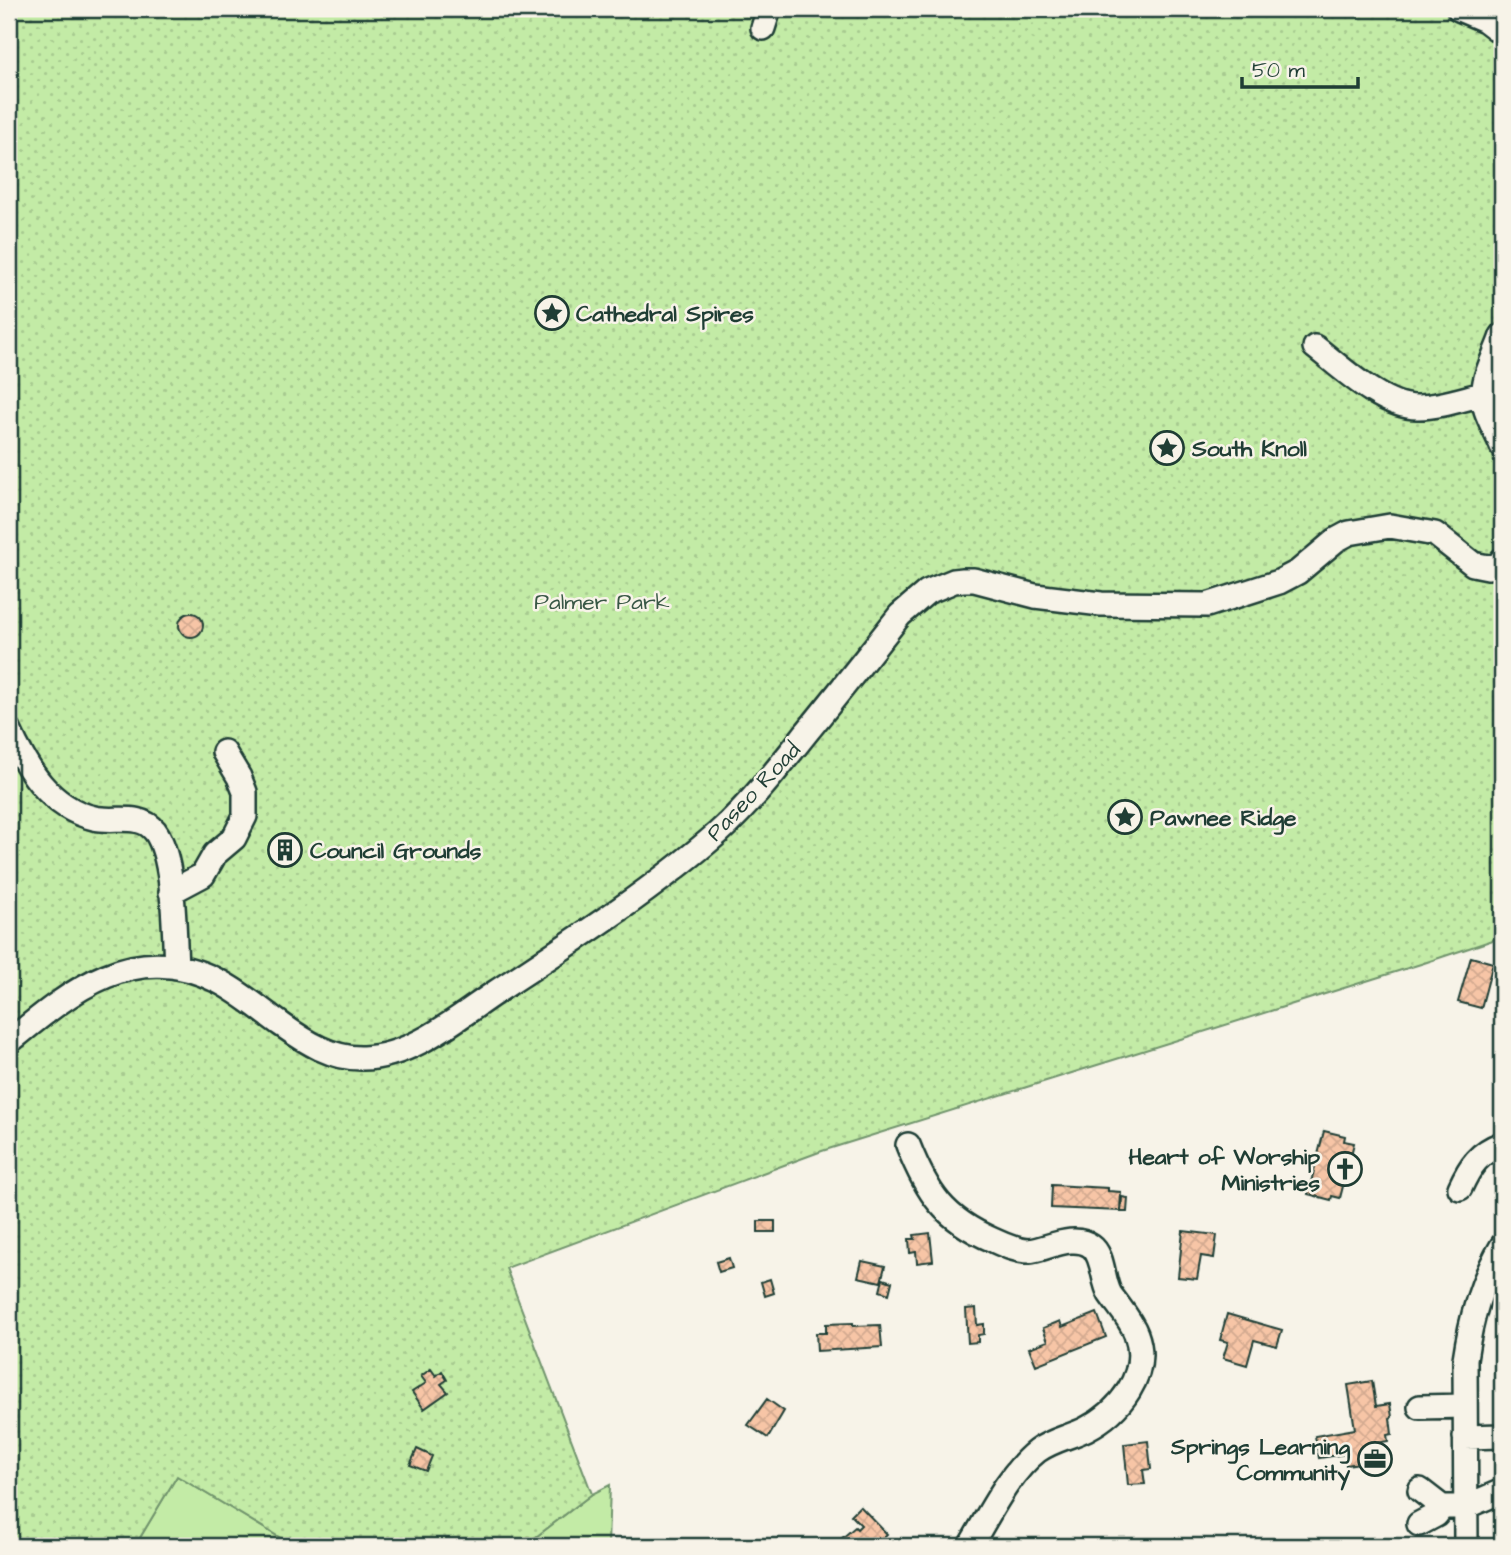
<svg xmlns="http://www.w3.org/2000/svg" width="1511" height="1555" font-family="'Architects Daughter',sans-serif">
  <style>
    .grass { fill: #c3eba6; stroke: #71946d; stroke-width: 2 }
    .park { fill: url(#park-dots); stroke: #71946d; stroke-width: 2 }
    .building { fill: url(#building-cross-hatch); stroke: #1f3d34; stroke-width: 2 }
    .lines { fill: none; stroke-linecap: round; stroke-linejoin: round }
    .minor-casing { stroke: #1f3d34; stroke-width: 28 }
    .minor { stroke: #f7f3e8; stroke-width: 23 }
    .labels { text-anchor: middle; stroke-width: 5; stroke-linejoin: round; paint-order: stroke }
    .poi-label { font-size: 23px; font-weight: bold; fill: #1f3d34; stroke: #f7f3e8; text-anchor: start }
    .park-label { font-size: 23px; fill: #385745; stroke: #f7f3e8 }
    .street-label { font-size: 23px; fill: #1f3d34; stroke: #f7f3e8 }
  </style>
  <defs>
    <pattern id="park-dots" width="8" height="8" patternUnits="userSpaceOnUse" patternTransform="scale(1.75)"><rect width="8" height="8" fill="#c3eba6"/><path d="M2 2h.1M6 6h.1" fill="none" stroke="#a7ca90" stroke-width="1.8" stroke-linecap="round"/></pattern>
    <pattern id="building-cross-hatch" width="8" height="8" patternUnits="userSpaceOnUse" patternTransform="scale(1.75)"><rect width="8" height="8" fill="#f7c5a6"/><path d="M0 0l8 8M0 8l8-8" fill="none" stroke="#d3aa90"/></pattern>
  </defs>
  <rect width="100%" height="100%" fill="#f7f3e8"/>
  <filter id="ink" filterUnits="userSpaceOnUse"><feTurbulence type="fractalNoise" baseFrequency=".0143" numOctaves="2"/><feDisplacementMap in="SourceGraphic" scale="14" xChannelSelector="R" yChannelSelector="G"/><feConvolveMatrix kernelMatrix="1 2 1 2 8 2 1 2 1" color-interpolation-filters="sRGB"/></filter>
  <g filter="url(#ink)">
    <path class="grass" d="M177 1476 294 1546H135Z
      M610 1485 608 1546H524L592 1494Z"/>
    <path class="park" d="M9 9H1502V937L1424 963 822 1151 506 1268 592 1494 524 1546H294L177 1476 135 1546H9Z"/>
    <path class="building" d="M179 625a12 12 0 1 1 24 0a12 12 0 1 1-24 0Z
      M280 840 293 843 290 860 276 857Z
      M1471 957 1493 963 1481 1008 1458 1002Z
      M1324 1131 1345 1136 1344 1141 1354 1143 1340 1198 1332 1196 1331 1200 1308 1194Z
      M1052 1185 1108 1188V1191L1121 1192 1120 1211 1051 1208Z
      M1122 1197 1128 1198 1127 1212H1121Z
      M758 1221H775V1232H758Z
      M1183 1231 1217 1235 1214 1258 1201 1256 1197 1279 1178 1277Z
      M930 1233 933 1261 917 1263 916 1252 910 1253 909 1239H915L914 1235Z
      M729 1258 732 1268 719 1272 716 1262Z
      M862 1261 885 1266 881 1282 858 1277Z
      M770 1279 774 1293 765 1296 761 1282Z
      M883 1279 892 1282 889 1294 880 1291Z
      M976 1308 977 1325 984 1324V1334L978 1335V1342L968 1343 966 1309Z
      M1097 1313 1106 1337 1036 1365 1029 1348 1048 1341 1043 1328 1060 1321 1062 1327Z
      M1227 1314 1282 1330 1277 1346 1254 1340 1247 1365 1223 1358 1228 1342 1220 1340Z
      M853 1323V1326L880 1325 882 1347 817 1351 816 1333H826V1324Z
      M431 1369 436 1376 442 1371 447 1380 441 1384 448 1392 424 1409 412 1392 426 1383 421 1376Z
      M1372 1381 1376 1406 1390 1404 1392 1417 1390 1418 1392 1434 1387 1435 1388 1441 1377 1443 1380 1460 1346 1465 1345 1454 1319 1458 1315 1436 1355 1429 1348 1385Z
      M767 1399 784 1411 768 1438 748 1425Z
      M1148 1441 1151 1469 1143 1470 1145 1484 1128 1485 1124 1444Z
      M417 1449 432 1456 426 1471 410 1465Z
      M860 1506 887 1534 874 1546 871 1543 868 1546H848L841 1539 855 1527 857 1529 861 1525 851 1515Z"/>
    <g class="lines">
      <g class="minor-casing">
        <path id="minor" d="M1459 9 1485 20 1502 33
          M763 28 769 9
          M1502 336C1494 360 1477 385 1486 410 1490 422 1497 434 1502 446
          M1315 347C1341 367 1383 408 1418 407 1439 407 1462 399 1483 394
          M9 730C26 768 50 808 94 818 114 823 140 812 155 831 175 858 174 933 176 967
          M171 892 203 875 215 854 234 838 245 816V792L239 777 224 752
          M9 1042C71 991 134 938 218 981 240 992 261 1010 282 1025 306 1042 332 1059 363 1058 412 1057 457 1018 496 992 572 942 649 893 718 833 751 803 779 767 806 733 838 694 869 654 900 615L927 592 954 581 963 580H974L1035 596 1101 604 1207 605 1279 582 1298 572 1336 540 1349 533 1390 526 1435 534 1473 564 1488 567 1499 565 1502 560
          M908 1145C927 1193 944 1219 993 1240 1004 1245 1016 1251 1029 1251 1047 1249 1073 1233 1091 1246 1104 1255 1102 1280 1110 1294 1119 1307 1131 1320 1136 1334 1151 1374 1119 1412 1086 1429 1070 1437 1052 1440 1037 1451 1008 1474 989 1515 970 1546
          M1460 1188C1470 1166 1479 1152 1502 1144
          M1420 1407 1464 1406
          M1465 1437 1502 1436
          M1420 1490 1442 1507H1465L1502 1491
          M1419 1524 1436 1515 1442 1507
          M1466 1546 1465 1359C1471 1318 1481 1282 1502 1246"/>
      </g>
      <use href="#minor" class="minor"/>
    </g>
  </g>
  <defs>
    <g id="sight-ring" transform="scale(1.75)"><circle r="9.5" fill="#f7f3e8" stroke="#1f3d34" stroke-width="1.5"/><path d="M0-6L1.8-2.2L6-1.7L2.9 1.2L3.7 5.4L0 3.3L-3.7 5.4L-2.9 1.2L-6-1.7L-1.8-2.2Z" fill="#1f3d34"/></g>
    <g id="building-ring" transform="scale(1.75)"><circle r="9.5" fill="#f7f3e8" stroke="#1f3d34" stroke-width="1.5"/><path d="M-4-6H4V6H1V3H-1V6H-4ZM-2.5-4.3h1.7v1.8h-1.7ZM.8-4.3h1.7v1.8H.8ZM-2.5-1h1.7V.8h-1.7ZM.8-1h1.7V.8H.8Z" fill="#1f3d34"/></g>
    <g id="church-ring" transform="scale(1.75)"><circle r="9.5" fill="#f7f3e8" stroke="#1f3d34" stroke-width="1.5"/><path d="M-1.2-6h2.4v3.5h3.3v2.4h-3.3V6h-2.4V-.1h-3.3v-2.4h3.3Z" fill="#1f3d34"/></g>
    <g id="office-ring" transform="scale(1.75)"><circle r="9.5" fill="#f7f3e8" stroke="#1f3d34" stroke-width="1.5"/><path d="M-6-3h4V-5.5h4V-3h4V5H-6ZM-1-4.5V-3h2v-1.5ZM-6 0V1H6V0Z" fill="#1f3d34"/></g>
  </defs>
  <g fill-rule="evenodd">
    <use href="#sight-ring" x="552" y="313"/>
    <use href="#sight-ring" x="1167" y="448"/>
    <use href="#sight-ring" x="1125" y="817"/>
    <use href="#building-ring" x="285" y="850"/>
    <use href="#church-ring" x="1345" y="1169"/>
    <use href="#office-ring" x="1375" y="1459"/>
  </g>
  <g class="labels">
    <g class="poi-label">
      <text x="576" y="321">Cathedral Spires</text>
      <text x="1192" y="456">South Knoll</text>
      <text x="1150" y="825">Pawnee Ridge</text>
      <text x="310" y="858">Council Grounds</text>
      <text x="1320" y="1164" text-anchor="end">Heart of Worship<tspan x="1320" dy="26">Ministries</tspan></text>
      <text x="1350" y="1454" text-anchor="end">Springs Learning<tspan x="1350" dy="26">Community</tspan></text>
    </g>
    <g class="park-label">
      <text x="602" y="609">Palmer Park</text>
    </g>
    <g class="street-label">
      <text transform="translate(753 791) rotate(-47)" y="8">Paseo Road</text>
    </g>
  </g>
  <rect width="1511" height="1555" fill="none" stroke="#f7f3e8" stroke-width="35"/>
  <rect x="18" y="18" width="1476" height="1520" fill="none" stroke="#1f3d34" stroke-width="2.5" filter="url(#ink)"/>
  <path d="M1242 77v10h116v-10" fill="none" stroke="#1f3d34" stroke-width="3.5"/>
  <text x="1252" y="77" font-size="21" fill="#1f3d34" stroke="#f7f3e8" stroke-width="5" paint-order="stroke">50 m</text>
</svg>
